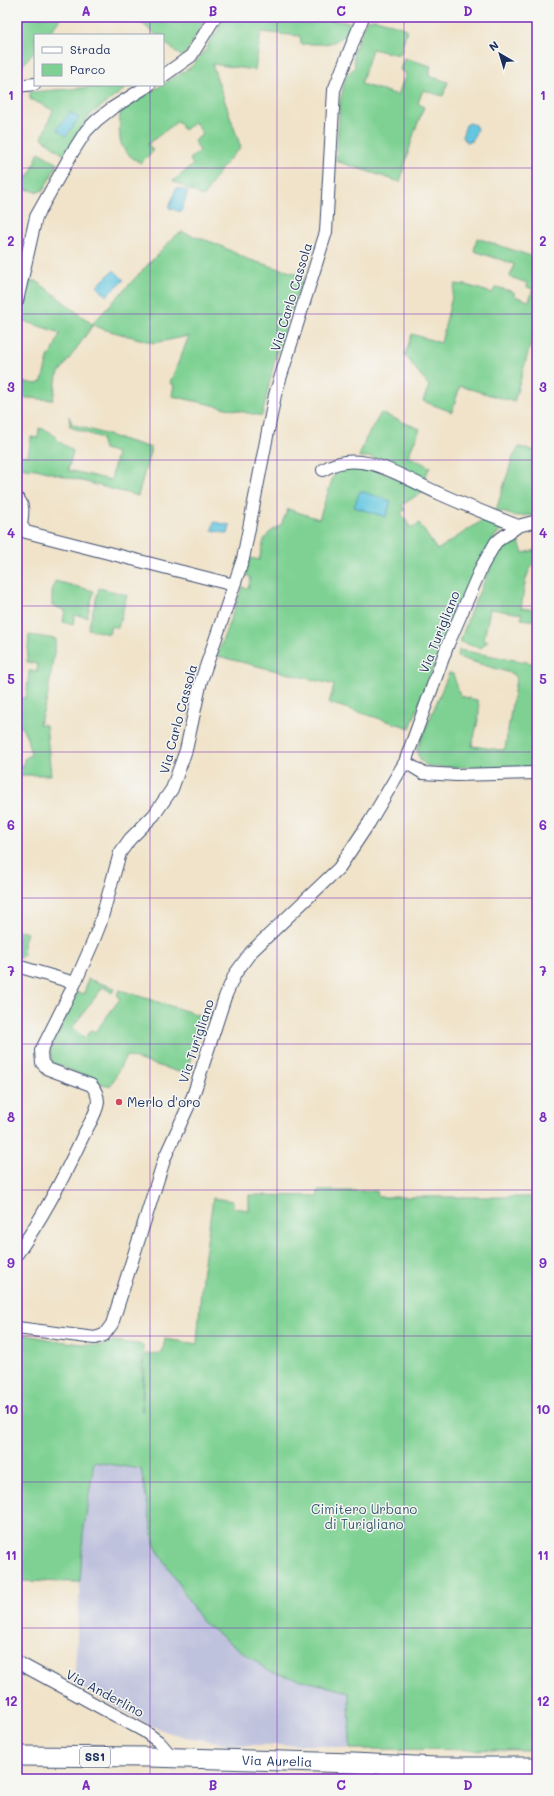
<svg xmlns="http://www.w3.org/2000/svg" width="554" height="1796" font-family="Mali,sans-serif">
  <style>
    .industrial { fill: #bfc2dd }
    .green { fill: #7ed193; stroke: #4c8078 }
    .water { fill: #63c7e0; stroke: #3f7b9f }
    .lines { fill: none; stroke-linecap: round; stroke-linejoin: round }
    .street-casing { stroke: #3b4a6e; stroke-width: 14 }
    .primary-casing { stroke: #3b4a6e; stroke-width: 21 }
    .street { stroke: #fff; stroke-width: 12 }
    .primary { stroke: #fff; stroke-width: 19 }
    .grid { fill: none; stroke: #7b2cbf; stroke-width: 1; stroke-opacity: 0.55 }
    .poi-dot { fill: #d1495b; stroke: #f6f6f2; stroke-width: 1.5 }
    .labels { text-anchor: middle; stroke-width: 3; stroke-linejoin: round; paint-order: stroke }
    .shield { fill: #f6f6f2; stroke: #5d6b8a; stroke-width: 1 }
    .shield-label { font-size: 12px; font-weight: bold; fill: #1b2f5e }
    .street-label { font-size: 13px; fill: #1b2f5e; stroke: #f6f6f2 }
    .poi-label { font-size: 13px; fill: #1b2f5e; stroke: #f6f6f2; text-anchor: start }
    .park-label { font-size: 13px; fill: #34586b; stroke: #f6f6f2 }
    .neatline { fill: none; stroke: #7b2cbf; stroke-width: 1.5 }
    .grid-label { font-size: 13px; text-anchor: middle; font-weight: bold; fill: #7b2cbf }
  </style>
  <rect width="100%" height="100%" fill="#f6f6f2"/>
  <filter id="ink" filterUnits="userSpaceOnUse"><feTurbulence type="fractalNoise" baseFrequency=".025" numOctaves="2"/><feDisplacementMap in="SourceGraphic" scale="8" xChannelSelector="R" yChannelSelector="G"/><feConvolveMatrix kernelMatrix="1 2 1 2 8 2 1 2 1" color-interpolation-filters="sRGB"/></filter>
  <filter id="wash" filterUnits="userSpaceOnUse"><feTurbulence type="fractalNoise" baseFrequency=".012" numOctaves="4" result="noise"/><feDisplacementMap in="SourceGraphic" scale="16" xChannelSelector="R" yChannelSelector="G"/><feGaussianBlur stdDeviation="0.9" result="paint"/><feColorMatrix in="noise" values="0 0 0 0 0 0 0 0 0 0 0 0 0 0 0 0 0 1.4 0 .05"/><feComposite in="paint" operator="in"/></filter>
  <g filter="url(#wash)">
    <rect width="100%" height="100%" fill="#f0e3c9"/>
    <path class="industrial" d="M94 1462 141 1469 155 1547 270 1672 349 1692 350 1749 318 1745H237L185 1737 164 1731 144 1722 74 1684 83 1534Z"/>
    <path class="green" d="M18 17H62L47 35H35V50L17 72Z
      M134 17H206L188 50 182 57 163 41V35H156Z
      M221 17H297L355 23C335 47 331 44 301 44L300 36 261 32 255 70 212 64 241 148C225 161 214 179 204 197L173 181 193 165 190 159 200 151 194 141 203 134 195 122 184 130 178 121 148 144 153 151 141 163C114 149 120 135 120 111L191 67 206 50 212 36 216 34 219 29 218 23Z
      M373 19 380 20 407 29 400 55 372 49 361 84 398 95 406 73 400 70 404 58 431 66 429 76 448 82 443 96 423 90 418 103 424 107 414 133 400 182 336 161 340 102 346 76 355 67 353 53 366 21Z
      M109 86 126 88 90 115 64 155 42 138 53 110 30 99V92Z
      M39 152 58 164 43 190 38 192 17 187V173L29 177Z
      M182 232 217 244 247 259 304 276 276 355 262 416 172 396 174 385 170 383 189 336 154 343 103 329 93 325 57 376 53 400 17 397V381L37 384 42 381 49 355 53 351 60 333 21 320 30 280 38 282 92 324 174 237Z
      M477 238 537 258V322L514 402 460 386 452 412 423 401 429 386 405 355 412 334 441 343 455 284 466 285 492 293 496 287 514 292V296L529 301 533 289 527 287V283L510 277 514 264 474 251Z
      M381 413 420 429 408 456 430 467 424 479 370 457H359L366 438Z
      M69 416 72 424 78 426 151 448 138 496 36 469 17 467V455L28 456 31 437 38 438 39 428C55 431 53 438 64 445 67 447 70 448 73 451L68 470 111 480 117 453 104 449 101 438 70 427Z
      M519 447 537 451V515L515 516 496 510 513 457Z
      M355 466 379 471 425 490 402 505 405 510 401 513 411 528 419 523 437 550 486 518 506 526 495 536 441 648 410 728 329 703 334 685 217 656 242 587 248 588 251 578 246 575 250 558 259 560 264 540 269 533 281 525 288 509 319 519 333 477C339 469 346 468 355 466Z
      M517 537 523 553 537 550V560C524 572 524 591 521 608L537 610 536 621 521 619 522 614 490 609 484 640 488 641 481 648 460 642 471 610 496 556Z
      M55 581 94 591 87 617 75 615 73 625 63 622 65 610 52 606V592Z
      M99 588 127 595 118 628 111 626 109 634 88 629Z
      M29 635 56 639 47 700 39 724 46 725 51 775H19L17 793V766L24 765V759L31 755 26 735 22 728 17 726V698H26L29 671H37L38 664 27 662Z
      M459 650 537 664V767H430C422 763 418 759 417 749L449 673 453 674 460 695 464 697 477 700C483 710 474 734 472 746L501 750 505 749 516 679 513 674 507 672 457 657Z
      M17 930 27 933 23 944 24 955 19 958H17Z
      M88 979 115 988 112 993 103 987 72 1028 85 1038 91 1030 95 1032 120 999 117 994 120 990 202 1016 186 1074 126 1056 110 1087 53 1063 50 1051 78 992 84 994Z
      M318 1191H377L378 1197H537V1750L350 1749 349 1692 270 1672 202 1622 155 1546 141 1469 94 1462 83 1534 80 1582 17 1581V1333L57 1341 100 1346 114 1341 143 1345 142 1412 145 1354 162 1353 165 1339 197 1344 202 1276 213 1198 233 1201V1208L249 1210V1195L318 1196Z"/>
    <path class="water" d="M70 112 79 118 66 136 57 129Z
      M470 123 475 125 477 129 472 141 467 142 462 137 466 125Z
      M176 188 188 191 181 212 169 208Z
      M114 270 124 280 106 296 97 286Z
      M360 491 391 501 386 517 354 507Z
      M214 522 230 525 228 534 212 530Z"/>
  </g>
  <g filter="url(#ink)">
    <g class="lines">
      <g class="street-casing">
        <path id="street" d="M163 76 191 56 215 17
          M17 86 35 84
          M17 301 36 217 72 153 86 131 97 120 111 109 149 85
          M323 470C360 446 403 478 438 493 464 505 491 515 518 526
          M17 498C25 505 22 515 21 525L26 532 234 585
          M405 762 423 773 456 775 537 773
          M17 966 75 983
          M17 1254C43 1217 64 1177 83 1136 88 1126 97 1113 98 1102 98 1096 95 1089 91 1085L48 1069 42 1063 41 1051 75 983 93 942 100 924 120 853 130 839 154 815 172 789 186 750 201 681 243 559 275 395 326 232 334 90 363 17
          M17 1328 95 1338 104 1335 112 1324 165 1157 193 1096 225 997 235 974 251 952 339 868 369 823 405 762 448 644 482 566 496 542 518 526 537 521
          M17 1662 144 1731 159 1742 173 1758"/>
      </g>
      <g class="primary-casing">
        <g id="primary">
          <path id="s1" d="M17 1756 149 1757 353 1763 436 1767H537"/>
        </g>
      </g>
      <use href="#street" class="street"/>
      <use href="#primary" class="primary"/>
    </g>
  </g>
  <path class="grid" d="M150 17V35M277 17V1779M404 17V1779M150 85V1779M17 168H537M17 314H537M17 460H537M17 606H537M17 752H537M17 898H537M17 1044H537M17 1190H537M17 1336H537M17 1482H537M17 1628H537"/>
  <circle class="poi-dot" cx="119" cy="1102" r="4"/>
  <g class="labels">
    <rect class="shield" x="80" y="1747" width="30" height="20" rx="3"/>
    <g class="shield-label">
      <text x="95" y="1761">SS1</text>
    </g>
    <g class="street-label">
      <text transform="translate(291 297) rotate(-73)" y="5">Via Carlo Cassola</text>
      <text transform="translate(439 632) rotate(-68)" y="5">Via Turigliano</text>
      <text transform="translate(178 719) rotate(-75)" y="5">Via Carlo Cassola</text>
      <text transform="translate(196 1041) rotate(-72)" y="5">Via Turigliano</text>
      <text transform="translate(105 1693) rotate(28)" y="5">Via Anderlino</text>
      <text dy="5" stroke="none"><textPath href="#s1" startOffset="260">Via Aurelia</textPath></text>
    </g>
    <g class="poi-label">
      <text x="127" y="1107">Merlo d'oro</text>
    </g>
    <g class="park-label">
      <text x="364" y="1514">Cimitero Urbano<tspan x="364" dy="15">di Turigliano</tspan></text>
    </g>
  </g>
  <rect width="554" height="1796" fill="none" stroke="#f6f6f2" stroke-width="44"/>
  <rect x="34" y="34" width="130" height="52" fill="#f6f6f2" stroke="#9ea6b7"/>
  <rect x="42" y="47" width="20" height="6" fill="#ffffff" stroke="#9ea6b7"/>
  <text x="70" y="54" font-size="12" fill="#1b2f5e">Strada</text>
  <rect x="42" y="64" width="20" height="12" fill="#7ed193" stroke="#9ea6b7"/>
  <text x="70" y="74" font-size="12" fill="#1b2f5e">Parco</text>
  <g transform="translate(500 54) rotate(322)" stroke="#f6f6f2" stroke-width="3" paint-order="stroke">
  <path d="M0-3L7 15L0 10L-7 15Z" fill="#1b2f5e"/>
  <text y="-6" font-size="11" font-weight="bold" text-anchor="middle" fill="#1b2f5e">N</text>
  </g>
  <rect x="22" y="22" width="510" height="1752" class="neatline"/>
  <g class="grid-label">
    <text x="86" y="16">A</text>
    <text x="213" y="16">B</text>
    <text x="341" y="16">C</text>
    <text x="468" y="16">D</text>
    <text x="11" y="100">1</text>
    <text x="543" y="100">1</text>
    <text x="11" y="246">2</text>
    <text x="543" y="246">2</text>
    <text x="11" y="392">3</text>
    <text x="543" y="392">3</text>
    <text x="11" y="538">4</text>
    <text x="543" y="538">4</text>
    <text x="11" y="684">5</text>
    <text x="543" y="684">5</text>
    <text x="11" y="830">6</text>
    <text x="543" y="830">6</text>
    <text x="11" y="976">7</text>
    <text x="543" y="976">7</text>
    <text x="11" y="1122">8</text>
    <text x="543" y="1122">8</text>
    <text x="11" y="1268">9</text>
    <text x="543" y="1268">9</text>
    <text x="11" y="1414">10</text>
    <text x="543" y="1414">10</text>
    <text x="11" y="1560">11</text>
    <text x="543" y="1560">11</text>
    <text x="11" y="1706">12</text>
    <text x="543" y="1706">12</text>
    <text x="86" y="1790">A</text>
    <text x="213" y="1790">B</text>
    <text x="341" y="1790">C</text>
    <text x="468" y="1790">D</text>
  </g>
</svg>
